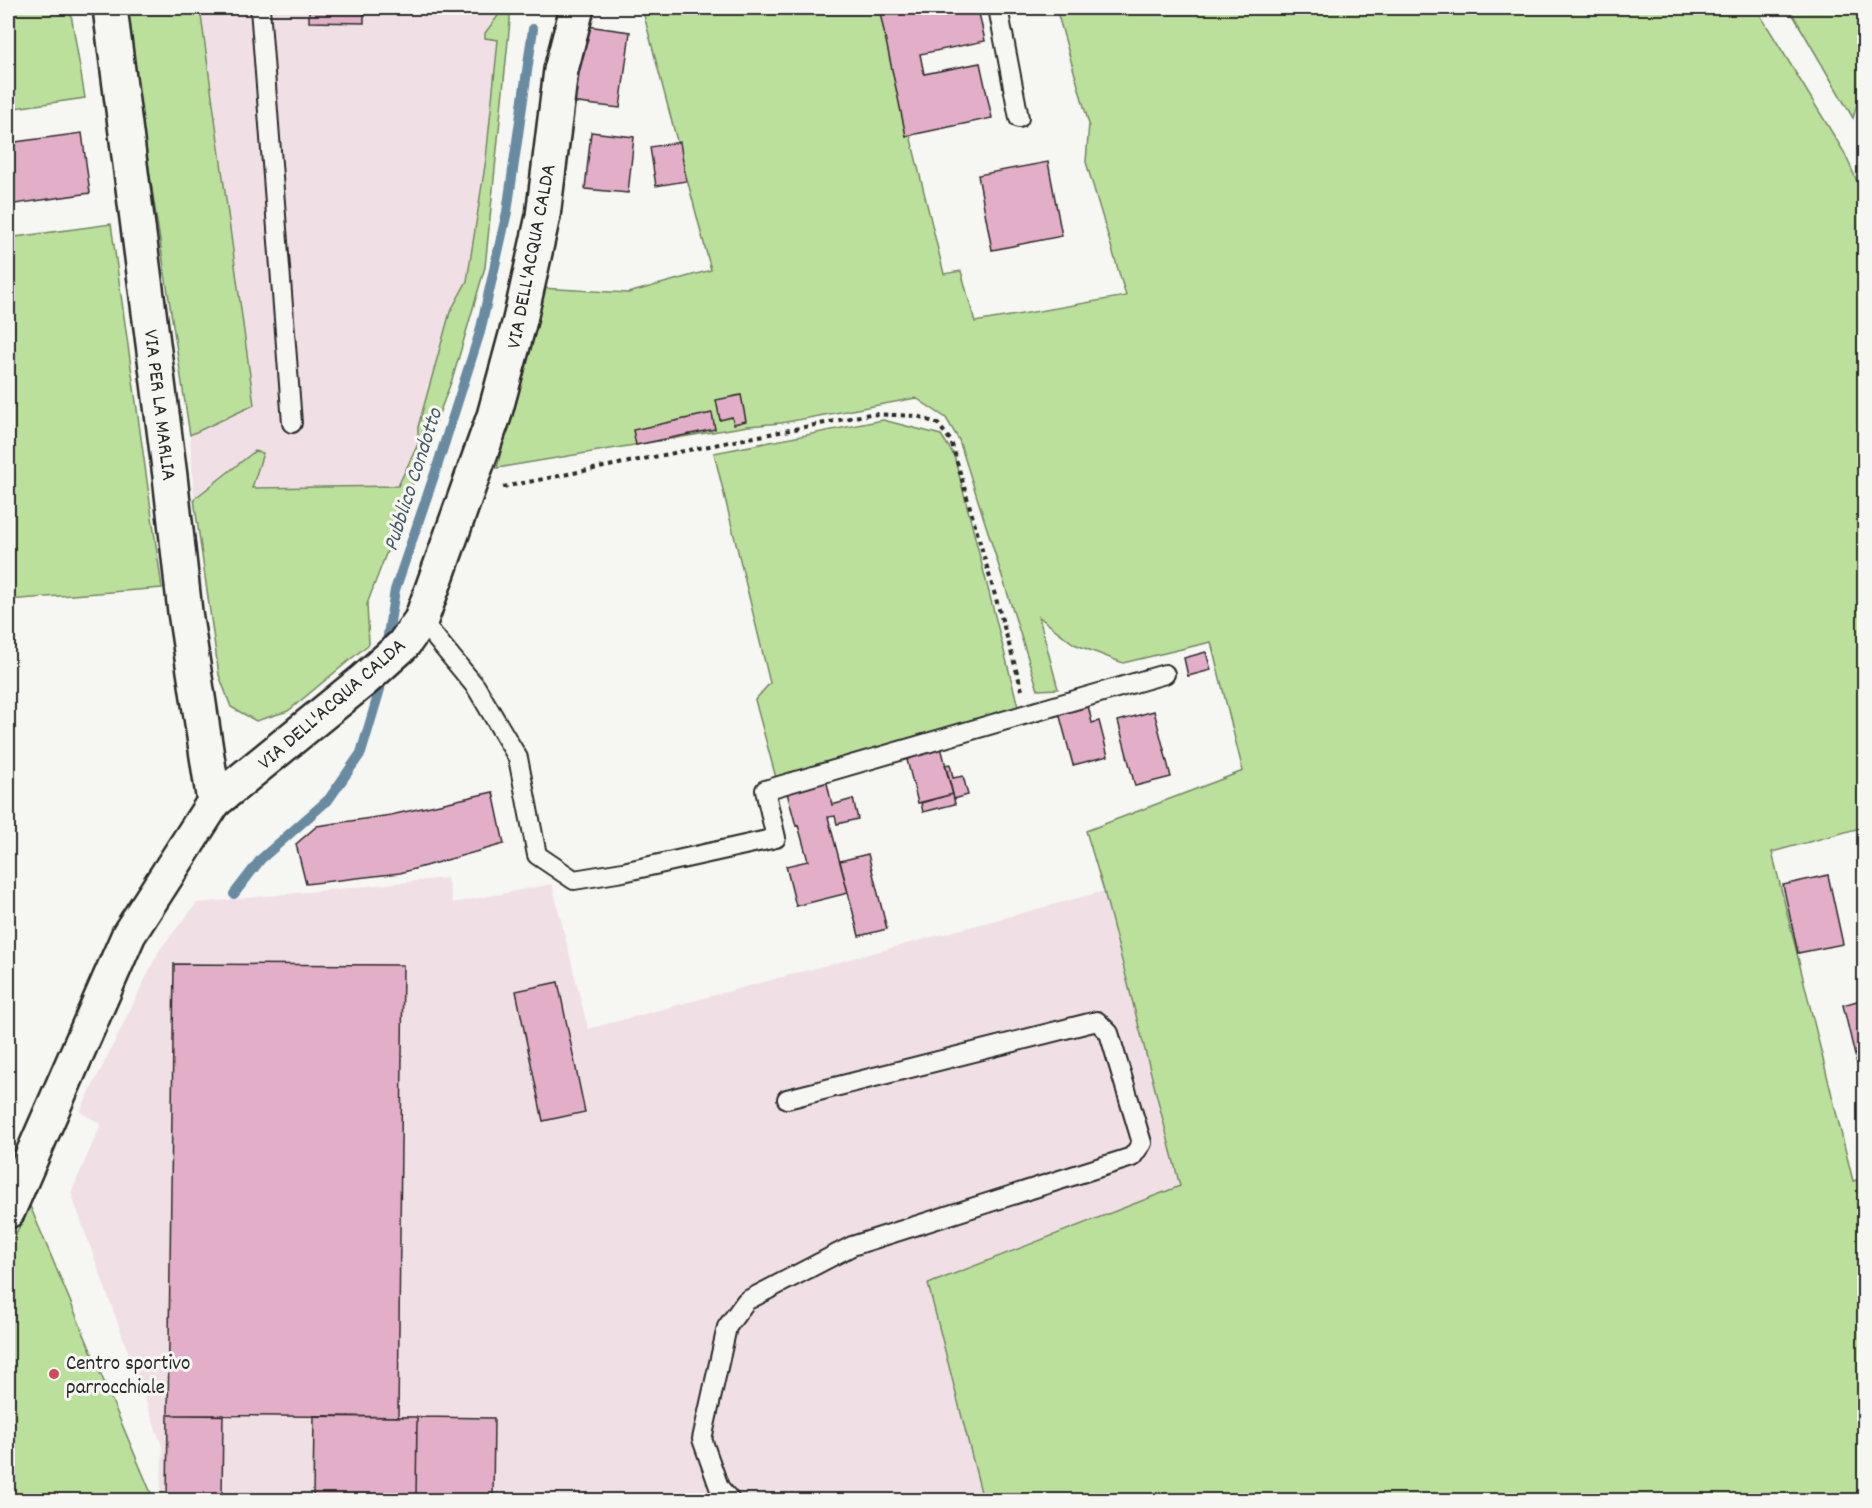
<svg xmlns="http://www.w3.org/2000/svg" width="1872" height="1508" font-family="Dekko,sans-serif">
  <style>
    .built { fill: #f0e0e5 }
    .green { fill: #bbe09b; stroke: #738663; stroke-width: 1.5 }
    .lines { fill: none; stroke-linecap: round; stroke-linejoin: round }
    .stream { stroke: #678ba1; stroke-width: 10 }
    .building { fill: #e3aec7; stroke: #2b2b2b; stroke-width: 1.5 }
    .lane-casing { stroke: #2b2b2b; stroke-width: 22 }
    .street-casing { stroke: #2b2b2b; stroke-width: 38 }
    .secondary-casing { stroke: #2b2b2b; stroke-width: 38 }
    .path { stroke: #2b2b2b; stroke-width: 4; stroke-dasharray: 4.5 4.5; stroke-linecap: butt }
    .lane { stroke: #f6f6f2; stroke-width: 18 }
    .street { stroke: #f6f6f2; stroke-width: 33 }
    .secondary { stroke: #f6f6f2; stroke-width: 33 }
    .poi-dot { fill: #d1495b; stroke: #f6f6f2; stroke-width: 2 }
    .labels { text-anchor: middle; stroke-width: 6; stroke-linejoin: round; paint-order: stroke }
    .street-label { font-size: 21px; fill: #2b2b2b; stroke: #f6f6f2 }
    .poi-label { font-size: 21px; fill: #2b2b2b; stroke: #f6f6f2; text-anchor: start }
    .water-label { font-size: 22px; font-style: italic; fill: #495b66; stroke: #f6f6f2 }
  </style>
  <rect width="100%" height="100%" fill="#f6f6f2"/>
  <filter id="ink" filterUnits="userSpaceOnUse"><feTurbulence type="fractalNoise" baseFrequency=".0167" numOctaves="2"/><feDisplacementMap in="SourceGraphic" scale="12" xChannelSelector="R" yChannelSelector="G"/><feConvolveMatrix kernelMatrix="1 2 1 2 8 2 1 2 1" color-interpolation-filters="sRGB"/></filter>
  <g filter="url(#ink)">
    <path class="built" d="M200 8H515L502 9 485 33V38L498 40 486 159 467 281 450 312 418 427V444L398 486 251 488 262 453 255 452 194 499 190 435 254 405Z
      M447 878 453 903 552 884 588 1029 1104 891 1180 1186 928 1284 983 1500H160L163 1449 71 1193 101 1124 80 1112 160 949 197 903Z"/>
    <path class="green" d="M8 8H70L85 98 8 109Z
      M124 8H200L254 405 190 435Z
      M504 8H510V21L485 267 453 377 367 604 369 644 288 711 256 721 231 707 219 675 194 499 255 451 263 453 252 488 398 486 418 444V427L450 312 467 281 486 159 498 40 485 38V33Z
      M642 8H879L944 274 961 271 975 322 1126 296 1086 162 1089 124 1056 8H1756L1844 152 1864 197V827L1772 852 1853 1181 1864 1178V1500H983L928 1284 1180 1186 1104 891 1086 831 1243 771 1211 642 1123 663 1074 644 1039 617 1058 689 1038 690 959 440 946 418 916 398 781 423 748 426 497 468 541 288 628 293 711 270Z
      M1789 8H1864V91L1860 94 1853 118Z
      M111 224 162 588 8 600V238Z
      M883 420 941 435 954 455 1021 718 779 789 755 700 770 683 714 453Z
      M30 1206 153 1498V1500H8V1249Z"/>
    <g class="lines">
      <path class="stream" d="M386 648 395 590 435 473 480 332 507 212 533 29
        M234 894 261 859 329 799 361 753 380 689 382 676"/>
    </g>
    <path class="building" d="M309 8H364V23L309 22Z
      M879 8H978L985 41 920 54 924 74 980 63 992 118 906 136Z
      M580 25 630 32 620 108 570 102Z
      M591 132 634 137 628 193 585 189Z
      M82 133 90 193 8 205V143Z
      M680 142 686 181 656 186 650 147Z
      M1048 162 1062 236 992 250 978 175Z
      M741 395 746 421 734 424 732 417 720 420 716 400Z
      M712 413 715 429 636 445 633 430Z
      M1206 652 1211 670 1188 676 1184 658Z
      M1087 701 1092 723 1099 721 1108 756 1073 765 1058 709Z
      M1154 711 1171 777 1135 786 1118 721Z
      M940 743 953 794 918 803 905 752Z
      M950 764 953 778 963 776 968 795 954 799 945 765Z
      M826 779 832 805 853 799 858 819 837 824 835 816 828 817 848 893 796 906 786 866 808 861 798 825 796 826 786 789Z
      M493 792 504 844 400 873 306 884 296 844 317 826 391 815Z
      M953 794 955 804 923 812 921 803Z
      M868 854 887 929 859 936 840 861Z
      M1828 875 1843 944 1798 953 1783 885Z
      M174 964 403 965 398 1417 168 1415Z
      M558 982 585 1112 543 1121 516 991Z
      M1864 999V1063L1857 1064 1843 1005Z
      M168 1415H223L222 1500H167Z
      M314 1416 417 1417 416 1500H313Z
      M417 1417 494 1418 493 1500H416Z"/>
    <g class="lines">
      <g class="lane-casing">
        <path id="lane" d="M260 8 292 423
          M998 8 1019 118
          M421 620 476 687 518 758 537 855 574 880 623 872 776 838 765 790 1165 674
          M730 1500 719 1487 702 1439 727 1327 746 1301 852 1246 1132 1157 1142 1143 1109 1033 1097 1021 787 1099"/>
      </g>
      <g class="street-casing">
        <path id="street" d="M214 802 364 680 403 645 421 620 494 416 520 320 543 216 561 70 577 8"/>
      </g>
      <g class="secondary-casing">
        <path id="secondary" d="M8 1211 129 934 214 802 185 612 170 476 110 8"/>
      </g>
      <path class="path" d="M503 487 870 414 918 416 938 424 951 441 1022 690"/>
      <use href="#lane" class="lane"/>
      <use href="#street" class="street"/>
      <use href="#secondary" class="secondary"/>
    </g>
  </g>
  <circle class="poi-dot" cx="54" cy="1374" r="6"/>
  <g class="labels">
    <g class="street-label">
      <text transform="translate(530 256) rotate(-79)" y="7">VIA DELL'ACQUA CALDA</text>
      <text transform="translate(161 405) rotate(83)" y="7">VIA PER LA MARLIA</text>
      <text transform="translate(331 703) rotate(-41)" y="7">VIA DELL'ACQUA CALDA</text>
    </g>
    <g class="poi-label">
      <text x="66" y="1369">Centro sportivo<tspan x="66" dy="24">parrocchiale</tspan></text>
    </g>
    <g class="water-label">
      <text transform="translate(411 479) rotate(-72)" y="8">Pubblico Condotto</text>
    </g>
  </g>
  <rect width="1872" height="1508" fill="none" stroke="#f6f6f2" stroke-width="30"/>
  <rect x="15" y="15" width="1842" height="1478" fill="none" stroke="#2b2b2b" stroke-width="2" filter="url(#ink)"/>
</svg>
